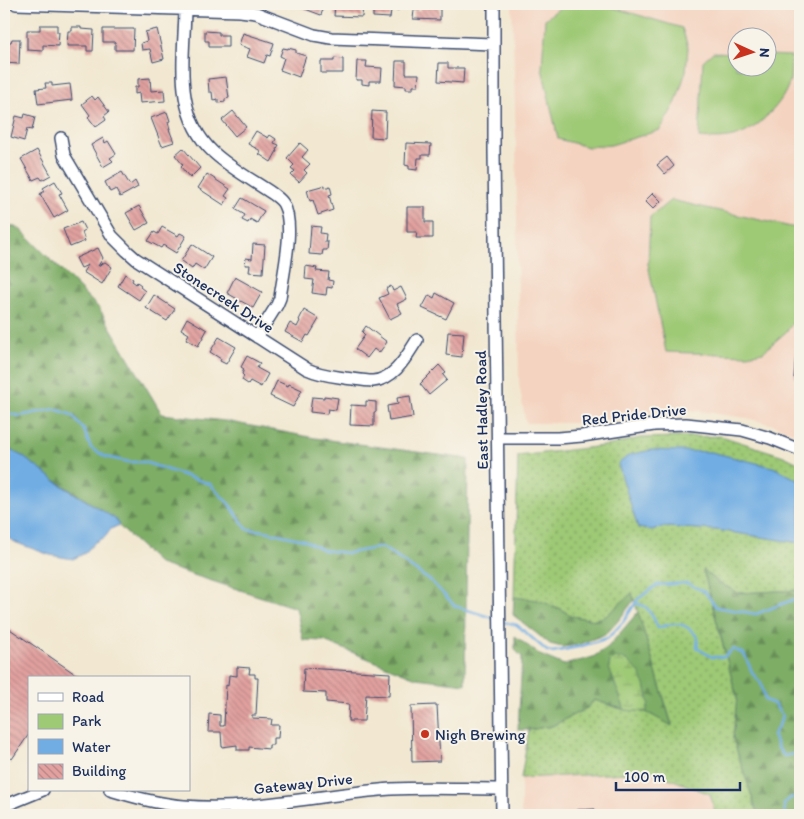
<svg xmlns="http://www.w3.org/2000/svg" width="804" height="819" font-family="Itim,sans-serif">
  <style>
    .built { fill: #f4d3c0; fill-rule: evenodd }
    .green { fill: url(#green-dots); stroke: #5c7c6a }
    .forest { fill: url(#forest-firs); stroke: #4c6e62 }
    .wetland { fill: url(#wetland-marsh); stroke: #5c7c6a }
    .pitch { fill: #9ec975; stroke: #5c7c6a }
    .water { fill: #71ade3; stroke: #466ea0 }
    .lines { fill: none; stroke-linecap: round; stroke-linejoin: round }
    .stream { stroke: #71ade3; stroke-width: 2.5 }
    .building { fill: url(#building-back-hatch) }
    .minor-casing { stroke: #3b4b6f; stroke-width: 14 }
    .minor { stroke: #fff; stroke-width: 11 }
    .poi-dot { fill: #c8321e; stroke: #f7f3e8; stroke-width: 2 }
    .labels { text-anchor: middle; stroke-width: 4; stroke-linejoin: round; paint-order: stroke }
    .street-label { font-size: 16px; fill: #1b2f5e; stroke: #f7f3e8 }
    .poi-label { font-size: 16px; fill: #1b2f5e; stroke: #f7f3e8; text-anchor: start }
  </style>
  <defs>
    <pattern id="green-dots" width="8" height="8" patternUnits="userSpaceOnUse" patternTransform="scale(1.25)"><rect width="8" height="8" fill="#9ec975"/><path d="M2 2h.1M6 6h.1" fill="none" stroke="#80a463" stroke-width="1.8" stroke-linecap="round"/></pattern>
    <pattern id="forest-firs" width="22" height="20" patternUnits="userSpaceOnUse" patternTransform="scale(1.25)"><rect width="22" height="20" fill="#7ead66"/><path d="M5 1l3.5 6h-7zM16 11l3.5 6h-7z" fill="#668d57"/></pattern>
    <pattern id="wetland-marsh" width="20" height="14" patternUnits="userSpaceOnUse" patternTransform="scale(1.25)"><rect width="20" height="14" fill="#9ec975"/><path d="M1 5h8M5 5V1M11 12h8M15 12V8" fill="none" stroke="#80a463"/></pattern>
    <pattern id="building-back-hatch" width="6" height="6" patternUnits="userSpaceOnUse" patternTransform="scale(1.25)"><rect width="6" height="6" fill="#e2a19f"/><path d="M-1 5l2 2M0 0l6 6M5-1l2 2" fill="none" stroke="#b68485"/></pattern>
  </defs>
  <rect width="100%" height="100%" fill="#f7f3e8"/>
  <filter id="ink" filterUnits="userSpaceOnUse"><feTurbulence type="fractalNoise" baseFrequency=".02" numOctaves="2"/><feDisplacementMap in="SourceGraphic" scale="10" xChannelSelector="R" yChannelSelector="G"/><feConvolveMatrix kernelMatrix="1 2 1 2 8 2 1 2 1" color-interpolation-filters="sRGB"/></filter>
  <filter id="wash" filterUnits="userSpaceOnUse"><feTurbulence type="fractalNoise" baseFrequency=".0096" numOctaves="4" result="noise"/><feDisplacementMap in="SourceGraphic" scale="20" xChannelSelector="R" yChannelSelector="G"/><feGaussianBlur stdDeviation="1.12" result="paint"/><feColorMatrix in="noise" values="0 0 0 0 0 0 0 0 0 0 0 0 0 0 0 0 0 1.4 0 .05"/><feComposite in="paint" operator="in"/></filter>
  <g filter="url(#wash)">
    <rect width="100%" height="100%" fill="#f2e8d1"/>
    <path class="built" d="M512 4H800V435L774 425 746 418 699 411 669 410 576 423H527L525 419 519 383 516 141ZM736 38H766V68H736Z
      M652 772 710 795 716 815H521V778Z"/>
    <path class="green" d="M721 436 784 456 800 464V481L773 467 650 530 665 527 717 530 800 543V590L738 593 718 582 703 570 737 698 733 739 758 815H716L710 794 652 772 521 778 529 730 552 726 587 708 594 700 625 710 646 712 672 725 632 593 606 616 595 620 571 616 561 609 514 597 518 456 611 445 640 438Z"/>
    <path class="forest" d="M4 223 20 229 99 308 162 414 225 421 315 438 468 459 465 684 416 678 324 641 303 640 296 608 159 564 103 511 39 470 22 456 4 447Z
      M703 569 718 582 738 593 800 590V815H758L733 739 737 698Z
      M632 593 634 600 618 621 606 634 577 645 562 647 550 644 513 615 514 597 538 600 561 609 571 616 595 620 606 616Z
      M638 612 672 726 646 712 649 704 645 685 627 660 615 658 610 661 609 668 625 710 594 700 587 708 552 726 529 730H518L522 657 515 650V636L540 655 564 665 593 657 608 647Z"/>
    <path class="wetland" d="M615 658 627 660 639 672 645 685 649 704 646 712 625 710 609 668 610 661Z"/>
    <path class="pitch" d="M565 4 608 6 682 28 688 47 686 71 676 102 660 130 611 145 588 147 558 139 542 68 545 19Z
      M713 52 736 53V68H766L767 55 791 56C790 65 792 78 788 86 784 97 776 107 768 115 746 137 730 141 699 138L703 61Z
      M671 200 800 229 797 305 795 319 787 331 763 352 747 355 666 352 648 264 650 217Z"/>
    <path class="water" d="M4 447 22 456 64 487 103 511 115 519 119 525 111 529 105 537 95 542 85 553 73 559 50 555 17 543 4 536Z
      M651 450 711 452 773 467 800 481V543L717 530 665 527 650 530 638 528 618 464 629 455Z"/>
    <g class="lines">
      <path class="stream" d="M4 409 8 413 19 416 55 409 72 415 84 430 91 448 106 457 129 462H144L210 484 229 504 247 529 265 531 304 540 323 550 348 553 382 547 432 582 455 606 496 619
        M636 603 646 607 653 617 658 628C676 621 686 622 698 638L697 648 712 657H724L733 649 744 654 753 674 761 683 765 700 774 704 782 715 780 723 773 735 778 748 784 756 794 754 800 765
        M503 622 517 625 547 651 552 652 578 647 608 638 623 622 638 599 657 585 687 583 705 592 716 607 756 614 800 597
        M785 815 784 804 790 798 800 796"/>
    </g>
    <g id="blocks">
      <path class="building" d="M292 4H325L321 15Z
        M335 4H363L362 17 334 16Z
        M373 4H399V10H391L390 18 373 17Z
        M420 4H440V20L413 19 414 10H420Z
        M40 25H57V32H59L58 46 43 45V51L27 50V30H40Z
        M72 27H81V29L94 30 93 51H87V46H67L68 31H72Z
        M103 29H134L133 50H115V42H103Z
        M157 29 164 59 153 62 150 49 142 50 141 43 147 41 145 32Z
        M205 31 219 32V35H228V47H209V41H205Z
        M243 33 274 43 270 56 267 55 264 63 247 57 250 49 239 45Z
        M4 38H7V42H11L12 39H20L19 64 4 63Z
        M283 48 288 49V48L296 50V53L306 56 299 77 280 70 284 58 280 56Z
        M334 58 343 59V73H321V61H334Z
        M357 61H367L366 67 382 68 381 81H369V85L362 84V80H356Z
        M396 61H406V74H419L418 86H413V89H406V86L395 85Z
        M439 63H448V68H464L463 83 438 81Z
        M226 77 229 98 225 99V102L218 103V99L213 100 212 92H209L208 79Z
        M150 78 151 91 164 90 165 101 140 103 139 93 135 94V87H138V79Z
        M45 83H52V86L70 84 72 100 38 104 36 89 46 88Z
        M92 96 95 100 98 97 109 112 104 116 106 120 96 127 88 117 90 115 82 104Z
        M233 111 246 127 235 136 222 120Z
        M372 111 386 112 385 138 371 137Z
        M167 112 170 121 168 122 170 129H169L174 142 162 146 151 118Z
        M25 114 35 117 32 130 27 129 24 141 11 137 16 116 24 118Z
        M256 131 268 138 270 135 276 139 274 143 279 145 276 150 277 151 271 162 259 154 261 151 248 144Z
        M103 138 105 143 108 141 116 154 110 158 113 161 103 167 91 145Z
        M300 143 308 150 302 157 310 164 304 170 307 173 299 182 291 175 295 171 291 168 294 165 287 158Z
        M406 143 431 144 430 155H422V158H418L417 170 409 169V166L405 165Z
        M183 148 200 168 190 178 181 167 183 165 175 155Z
        M37 150 51 175 42 180 40 177 33 180 21 159Z
        M667 157 674 166 665 174 657 165Z
        M122 172 130 185 135 181 138 187 120 197 116 189 110 192 105 182Z
        M207 174 230 189 225 196 228 198 224 205 198 188Z
        M55 181 62 193 59 194 68 210 54 218 40 194 45 191 43 188Z
        M325 185V188L330 186 332 194 329 195 333 210 318 215 313 200 310 201 307 190Z
        M653 193 661 201 653 209 645 201Z
        M242 198 264 211 257 223 250 219 248 223 242 220 245 215 235 209Z
        M139 206 149 223 136 230 126 213Z
        M407 207H425V222H433V238H416L417 232H407Z
        M81 222 85 230 82 232 85 241 70 247 63 229Z
        M311 226 321 227 320 233 326 234 325 242H328L327 250H323L322 255 309 254Z
        M162 227 178 236 180 233 186 236 176 253 163 245 161 248 148 241 154 232 158 234Z
        M192 244 212 257 204 270 195 264 192 269 181 261Z
        M253 244 265 245 263 273 249 272 250 265H245L246 258 252 259Z
        M98 248 103 258 98 266 105 262 112 267 102 284 83 272 88 265 81 268 76 258Z
        M306 266 317 268 316 271 329 272 328 280 333 281 332 288 327 287 326 295 312 293 314 280 305 279Z
        M125 274 133 279 132 281 136 284 137 282 141 285 140 287 145 291 139 300 118 286Z
        M235 277 262 292 253 308 227 293Z
        M391 286 393 291 401 287 407 299 397 304 402 313 390 319 379 298 388 294 386 289Z
        M436 293 454 303 446 319 422 308 429 295 434 298Z
        M154 295 175 309 167 321 146 308Z
        M304 310 319 319 309 336 307 335 303 342 285 332 290 323 297 327 300 321 299 320Z
        M187 318 207 330 198 346 186 339 189 334 181 329Z
        M366 326 387 342 379 353 374 349 367 358 355 349 365 335 362 332Z
        M448 332 464 333 462 357 446 355Z
        M219 337 236 347 226 364 220 361 221 359 210 352Z
        M796 352H800V378H794Z
        M247 356 260 363 257 368 268 374 261 387 250 381 248 384 242 380 244 376 242 374 244 369 241 367Z
        M439 365 446 373 443 375 447 380 429 395 420 384Z
        M277 381 288 386 289 384 302 390 293 407 270 396Z
        M324 396 338 398 336 410 328 409 327 414 310 412 312 397 324 398Z
        M410 396 413 417 389 421 387 406 398 404 397 398Z
        M366 401 376 402V412H374V426L350 425 351 405 366 406Z
        M4 625 81 678H29V734L12 759 6 755 4 757Z
        M237 667 250 668 249 674H255V678H258L256 715H252V718L272 719 271 725H279L278 738H273V745H269V749L249 747V750H237V745L222 747 221 732H208L209 714 220 715V726H224L226 685 228 686 229 675 237 676Z
        M304 668 390 673 389 696 366 695 364 721H348L349 704 326 702V693L303 692Z
        M437 705 440 761 412 762 411 706Z
        M595 809V815H577V810Z"/>
    </g>
  </g>
  <g filter="url(#ink)">
    <use href="#blocks" fill-opacity="0" stroke="#3b4b6f" stroke-width="1"/>
    <g class="lines">
      <g class="minor-casing">
        <path id="minor" d="M16 4 240 11 256 13 314 35 331 38 493 44
          M494 4V151L502 815
          M185 10C184 60 173 114 213 152 230 168 254 181 273 194 277 197 282 200 284 205 295 226 283 274 280 298L277 305 257 337
          M61 138 64 155 112 236 127 251 136 259 307 369C320 375 332 376 345 378 354 379 364 381 373 381 395 379 406 357 417 340
          M498 438H558L582 436 654 425 686 424 742 430 770 438 800 450
          M110 790C134 797 158 804 184 806 253 812 322 794 391 789 428 787 465 789 501 789
          M4 806 43 790"/>
      </g>
      <use href="#minor" class="minor"/>
    </g>
  </g>
  <circle class="poi-dot" cx="425" cy="734" r="5"/>
  <g class="labels">
    <g class="street-label">
      <text transform="translate(224 297) rotate(33)" y="6">Stonecreek Drive</text>
      <text transform="translate(481 410) rotate(-91)" y="6">East Hadley Road</text>
      <text transform="translate(634 414) rotate(-6)" y="6">Red Pride Drive</text>
      <text transform="translate(303 783) rotate(-6)" y="6">Gateway Drive</text>
    </g>
    <g class="poi-label">
      <text x="435" y="740">Nigh Brewing</text>
    </g>
  </g>
  <rect width="804" height="819" fill="none" stroke="#f7f3e8" stroke-width="20"/>
  <rect x="28" y="676" width="162" height="115" fill="#f7f3e8" stroke="#9fa5b1"/>
  <rect x="38" y="693" width="25" height="8" fill="#ffffff" stroke="#9fa5b1"/>
  <text x="72" y="702" font-size="15" fill="#1b2f5e">Road</text>
  <rect x="38" y="714" width="25" height="15" fill="#9ec975" stroke="#9fa5b1"/>
  <text x="72" y="726" font-size="15" fill="#1b2f5e">Park</text>
  <rect x="38" y="739" width="25" height="15" fill="#71ade3" stroke="#9fa5b1"/>
  <text x="72" y="752" font-size="15" fill="#1b2f5e">Water</text>
  <rect x="38" y="764" width="25" height="15" fill="url(#building-back-hatch)" stroke="#9fa5b1"/>
  <text x="72" y="776" font-size="15" fill="#1b2f5e">Building</text>
  <g transform="translate(752 52) rotate(93)"><circle r="24" fill="#f7f3e8" stroke="#9fa5b1"/>
  <path d="M0-4L9 19L0 12L-9 19Z" fill="#c8321e"/>
  <text y="-8" font-size="14" font-weight="bold" text-anchor="middle" fill="#1b2f5e">N</text>
  </g>
  <path d="M616 782v8h124v-8" fill="none" stroke="#1b2f5e" stroke-width="2.5"/>
  <text x="624" y="782" font-size="15" fill="#1b2f5e" stroke="#f7f3e8" stroke-width="4" paint-order="stroke">100 m</text>
</svg>
